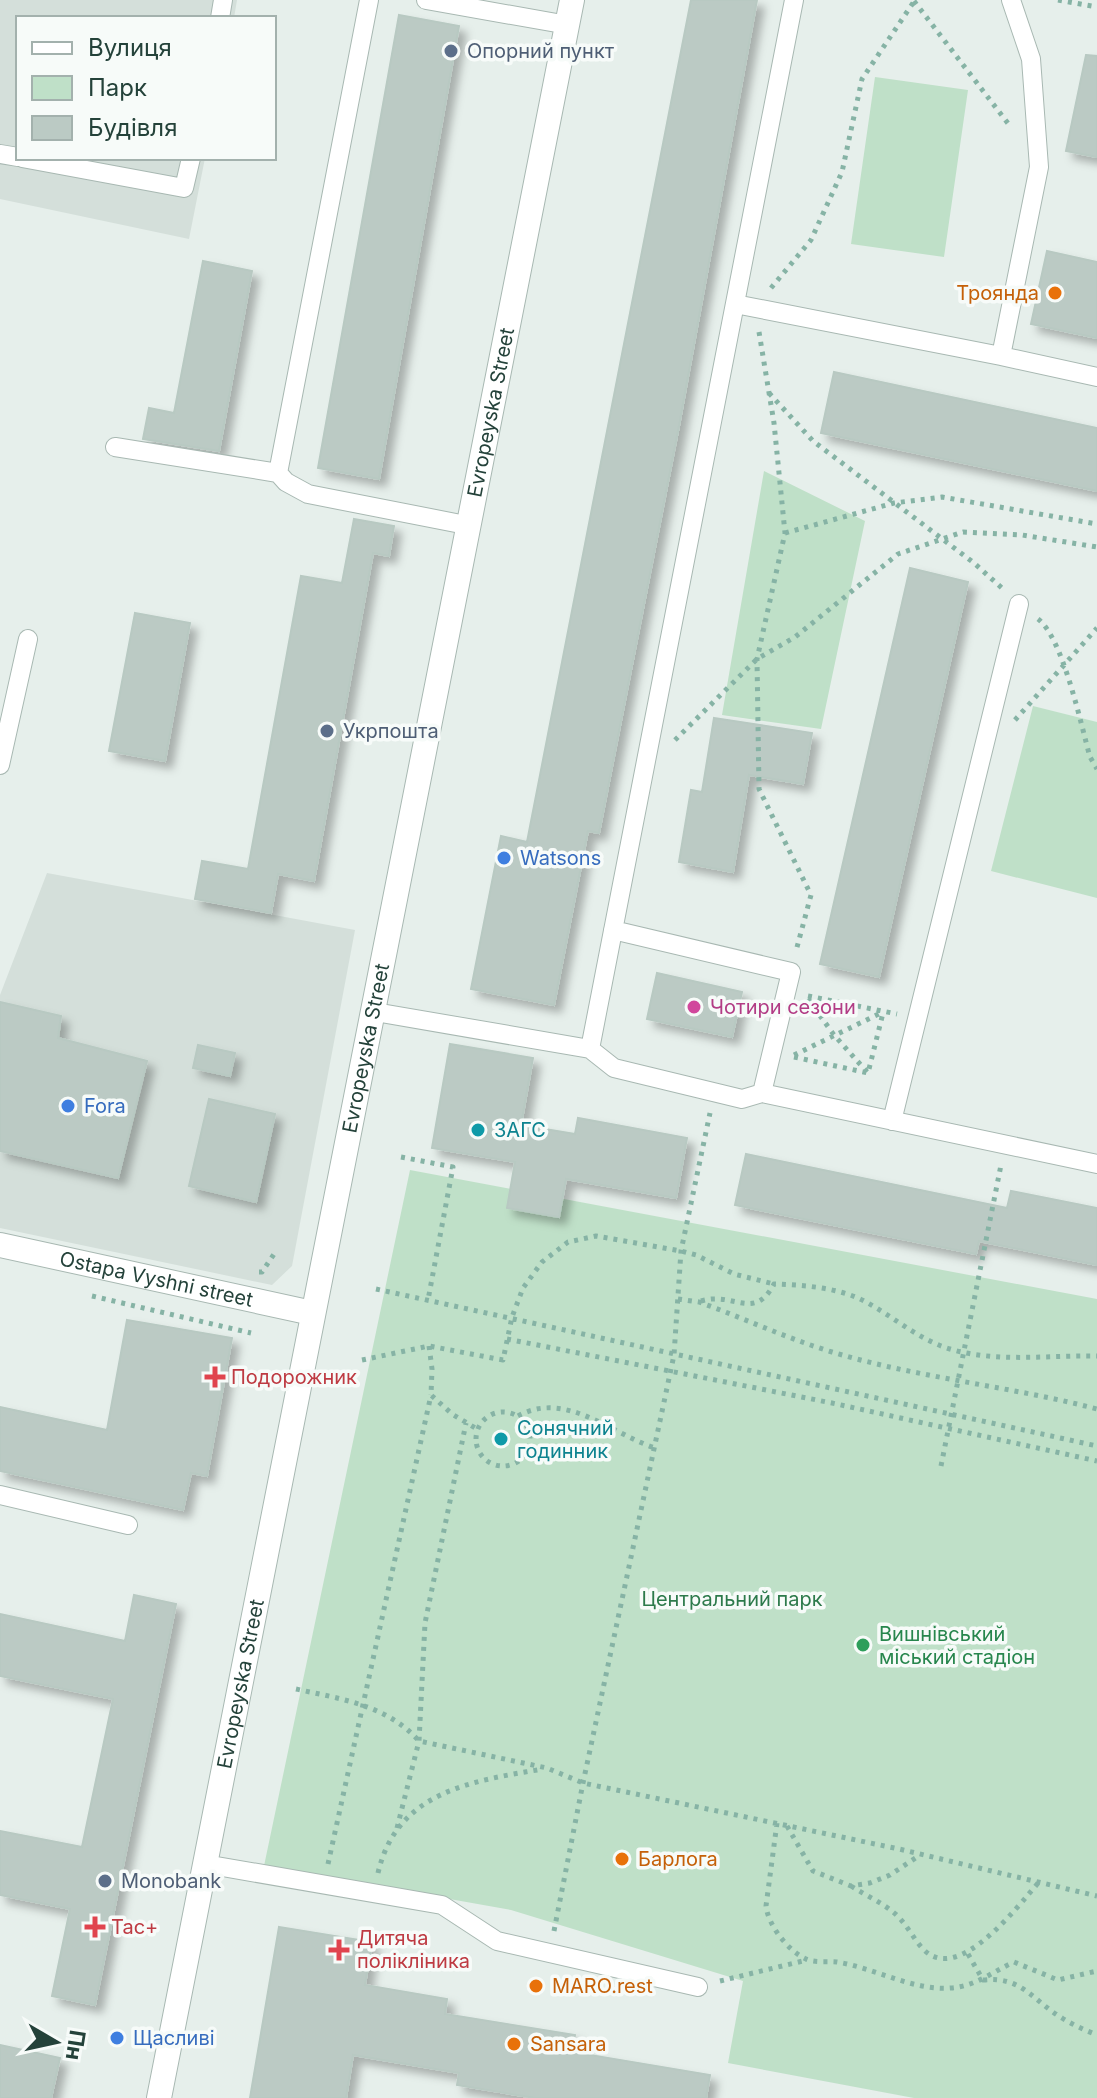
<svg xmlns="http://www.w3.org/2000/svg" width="1097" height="2098" font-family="Inter,sans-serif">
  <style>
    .built { fill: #d4dfda }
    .green { fill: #bfe0c8 }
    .building { fill: #bbcac4; stroke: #b8c9c2; stroke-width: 2; filter: url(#shadow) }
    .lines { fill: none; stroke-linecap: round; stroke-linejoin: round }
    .service-casing { stroke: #a8b8b2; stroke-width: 20 }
    .minor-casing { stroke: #a8b8b2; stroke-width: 26 }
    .tertiary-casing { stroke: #a8b8b2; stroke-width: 26 }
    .path { stroke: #86b3a5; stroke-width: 5; stroke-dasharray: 4 6; stroke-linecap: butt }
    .service { stroke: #fff; stroke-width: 18 }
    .minor { stroke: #fff; stroke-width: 24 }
    .tertiary { stroke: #fff; stroke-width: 24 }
    .service-dot { fill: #5c6f8a; stroke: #f7fbf9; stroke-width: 3 }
    .food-dot { fill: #e8710a; stroke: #f7fbf9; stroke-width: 3 }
    .shop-dot { fill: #3f7fe0; stroke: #f7fbf9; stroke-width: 3 }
    .hotel-dot { fill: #d1479c; stroke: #f7fbf9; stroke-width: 3 }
    .culture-dot { fill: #0f9aa8; stroke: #f7fbf9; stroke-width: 3 }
    .health-dot { fill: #e0444e; stroke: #f7fbf9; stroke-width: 3 }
    .leisure-dot { fill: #2e9e5b; stroke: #f7fbf9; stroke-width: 3 }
    .labels { text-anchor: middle; stroke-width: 7; stroke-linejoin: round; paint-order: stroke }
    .service-label { font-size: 20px; fill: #4e5e75; stroke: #f7fbf9; text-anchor: start }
    .food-label { font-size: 20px; fill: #c56008; stroke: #f7fbf9; text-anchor: start }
    .street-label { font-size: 20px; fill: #24423a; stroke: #f7fbf9 }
    .shop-label { font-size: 20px; fill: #366cbe; stroke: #f7fbf9; text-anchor: start }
    .hotel-label { font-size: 20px; fill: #b23c85; stroke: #f7fbf9; text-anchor: start }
    .culture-label { font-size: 20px; fill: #0d838f; stroke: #f7fbf9; text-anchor: start }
    .health-label { font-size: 20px; fill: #be3a42; stroke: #f7fbf9; text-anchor: start }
    .park-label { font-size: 20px; fill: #2d7a4b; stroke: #f7fbf9 }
    .leisure-label { font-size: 20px; fill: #27864d; stroke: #f7fbf9; text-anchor: start }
  </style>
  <defs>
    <filter id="shadow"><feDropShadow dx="7" dy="7" stdDeviation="4" flood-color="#0004"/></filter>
  </defs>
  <rect width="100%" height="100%" fill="#e6efeb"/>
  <path class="built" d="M0 0H237L234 18H18V158H205L189 239 0 199Z
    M47 873 355 930 292 1266 272 1285 0 1228V995Z"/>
  <path class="green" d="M875 77 968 90 944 257 851 244Z
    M764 471 865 521 821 729 722 715Z
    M1033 706 1097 722V898L991 871Z
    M410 1170 1097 1299V2098H914L728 2063 743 1981 511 1910 264 1866Z"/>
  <path class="building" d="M691 0H757L679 426 599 833 588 831 554 1005 471 989 501 836 527 842Z
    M399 15 459 26 379 479 318 468Z
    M1086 55 1097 56V157L1066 151Z
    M1047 251 1097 262V338L1031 324Z
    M203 261 252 271 219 451 143 439 149 408 174 413Z
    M834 372 1097 428V491L821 433Z
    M354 519 394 526 389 556 373 553 314 881 278 874 271 913 195 899 202 861 248 869 301 576 342 583Z
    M910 568 968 582 879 977 820 964Z
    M135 613 190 623 165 761 109 751Z
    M714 718 812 733 803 784 749 775 733 872 679 862 691 790 702 792Z
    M657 973 742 992 732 1037 647 1019Z
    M0 1002 61 1016 58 1038 147 1061 118 1178 0 1151Z
    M450 1044 533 1058 521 1125 575 1134 578 1118 687 1138 676 1198 566 1179 559 1217 507 1208 515 1162 432 1148Z
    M198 1045 235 1053 230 1076 193 1068Z
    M209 1099 275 1114 256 1202 189 1186Z
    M746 1154 1007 1208 1011 1191 1097 1208V1265L979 1241 976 1254 735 1205Z
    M127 1320 232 1338 207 1476 191 1473 183 1510 0 1471V1407L107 1430Z
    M134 1595 176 1604 95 2005 52 1996 70 1909 0 1895V1831L82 1847 113 1699 0 1676V1614L125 1641Z
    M279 1927 372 1942 365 1985 447 1999 445 2014 575 2035 572 2052 710 2075 706 2098H535L457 2085 459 2073 353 2055 346 2098H250Z
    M0 2045 60 2058 51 2098H0Z"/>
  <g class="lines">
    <g class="service-casing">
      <path id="service" d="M369 0 278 473 286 482 308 494 471 526
        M426 0 568 25
        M220 18 223 0
        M0 154 18 157
        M22 158 184 188 191 158
        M735 304 1001 356 1039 167 1031 59 1011 0
        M1001 356 1097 377
        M115 447 278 473
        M0 765 28 639
        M613 930 791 972 762 1093
        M375 1012 590 1049 614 1068 742 1099 762 1093 1097 1164
        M590 1049 794 0
        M892 1121 1019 604
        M0 1495 128 1525
        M205 1864 442 1905 497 1941 698 1987"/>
    </g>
    <g class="minor-casing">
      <g id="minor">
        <path id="s1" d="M0 1245 312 1313"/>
      </g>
    </g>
    <g class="tertiary-casing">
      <g id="tertiary">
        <path id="s2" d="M159 2098 572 0"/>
      </g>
    </g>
    <path class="path" d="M1058 0 1097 7
      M914 1 1010 126
      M771 288 811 240 842 172 862 79 915 0
      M759 332 774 423 785 533 757 659 759 789 811 895 796 951
      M769 393 813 441 974 563 1003 589
      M785 533 894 503 942 497 1097 524
      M1038 619C1063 638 1081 725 1090 757L1097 769
      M1015 720 1097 628
      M675 740 757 659 795 637 898 554 963 532 1022 535 1097 547
      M808 996 897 1014
      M808 999 834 1035 868 1073
      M794 1055 883 1012
      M794 1057 868 1073 883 1013
      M401 1157 453 1167 428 1300
      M259 1272H262L274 1254
      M376 1289 1097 1446
      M92 1296 251 1333
      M678 1299 699 1302C743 1318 786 1338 832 1352 918 1378 1009 1386 1097 1409
      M701 1301C734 1291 754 1322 774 1284 802 1285 832 1287 858 1298 890 1313 916 1339 950 1349 997 1363 1049 1355 1097 1356
      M507 1339 832 1403 1097 1461
      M429 1346 432 1369 431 1395 452 1414 477 1429
      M362 1360 429 1346 503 1360 512 1317 523 1288 542 1262 568 1242 596 1236 681 1251 696 1255 734 1274 774 1284
      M476 1439a27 27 0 1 1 54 0a27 27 0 1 1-54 0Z
      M518 1416C565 1390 610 1433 655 1448
      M941 1466 1001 1165
      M296 1689C341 1699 387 1705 419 1741L547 1768 583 1783 899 1849 1097 1896
      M777 1823 766 1906C768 1925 788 1951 806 1959 814 1963 827 1961 837 1962 875 1968 913 1991 951 1988 976 1986 992 1972 1014 1962L1058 1980 1097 1971
      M787 1826 813 1871 851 1886 870 1883 890 1875 920 1855
      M397 1828 419 1741 425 1623 466 1423
      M328 1864 431 1395
      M378 1873C397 1791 472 1781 543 1769
      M851 1886C865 1895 881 1902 893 1912 906 1922 913 1939 924 1950 959 1984 1017 1907 1039 1882
      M554 1931 583 1783 674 1355 681 1251 710 1113
      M968 1954 983 1980C1022 1976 1032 2000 1062 2018 1073 2025 1085 2030 1097 2035
      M720 1981 807 1960"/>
    <use href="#service" class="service"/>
    <use href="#minor" class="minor"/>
    <use href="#tertiary" class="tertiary"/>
  </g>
  <g class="service-dot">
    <circle cx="451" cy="51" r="8"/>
    <circle cx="327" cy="731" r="8"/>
    <circle cx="105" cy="1881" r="8"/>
  </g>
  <g class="food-dot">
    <circle cx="1055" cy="293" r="8"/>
    <circle cx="622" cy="1859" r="8"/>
    <circle cx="536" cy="1986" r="8"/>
    <circle cx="514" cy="2044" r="8"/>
  </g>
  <g class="shop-dot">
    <circle cx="504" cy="858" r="8"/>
    <circle cx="68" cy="1106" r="8"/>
    <circle cx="117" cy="2038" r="8"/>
  </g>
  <circle class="hotel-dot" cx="694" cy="1007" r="8"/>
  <g class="culture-dot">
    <circle cx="478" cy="1130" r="8"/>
    <circle cx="501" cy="1439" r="8"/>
  </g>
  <g class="health-dot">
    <path d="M211 1365h8v8h8v8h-8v8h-8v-8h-8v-8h8z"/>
    <path d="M91 1915h8v8h8v8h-8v8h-8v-8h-8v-8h8z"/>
    <path d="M335 1938h8v8h8v8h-8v8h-8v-8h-8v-8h8z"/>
  </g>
  <circle class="leisure-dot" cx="863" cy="1645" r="8"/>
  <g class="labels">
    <g class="service-label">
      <text x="467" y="58">Опорний пункт</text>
      <text x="343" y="738">Укрпошта</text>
      <text x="121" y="1888">Monobank</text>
    </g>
    <g class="food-label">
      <text x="1039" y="300" text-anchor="end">Троянда</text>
      <text x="638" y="1866">Барлога</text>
      <text x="552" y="1993">MARO.rest</text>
      <text x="530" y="2051">Sansara</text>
    </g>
    <g class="street-label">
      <text dy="7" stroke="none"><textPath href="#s2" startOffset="1718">Evropeyska Street</textPath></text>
      <text dy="7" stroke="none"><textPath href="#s2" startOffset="1070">Evropeyska Street</textPath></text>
      <text dy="7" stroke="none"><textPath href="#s1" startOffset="160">Ostapa Vyshni street</textPath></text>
      <text dy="7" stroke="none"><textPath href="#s2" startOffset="422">Evropeyska Street</textPath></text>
    </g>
    <g class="shop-label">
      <text x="520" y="865">Watsons</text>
      <text x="84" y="1113">Fora</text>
      <text x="133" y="2045">Щасливі</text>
    </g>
    <g class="hotel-label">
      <text x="710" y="1014">Чотири сезони</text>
    </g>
    <g class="culture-label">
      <text x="494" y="1137">ЗАГС</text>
      <text x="517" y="1435">Сонячний<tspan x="517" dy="23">годинник</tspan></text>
    </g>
    <g class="health-label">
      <text x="231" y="1384">Подорожник</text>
      <text x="111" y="1934">Тас+</text>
      <text x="357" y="1945">Дитяча<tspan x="357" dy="23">полікліника</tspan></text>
    </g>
    <g class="park-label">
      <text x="732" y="1606">Центральний парк</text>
    </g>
    <g class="leisure-label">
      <text x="879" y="1641">Вишнівський<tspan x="879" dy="23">міський стадіон</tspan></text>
    </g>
  </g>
  <rect x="16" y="16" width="260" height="144" fill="#f7fbf9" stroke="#a3b1ad" stroke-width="2"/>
  <rect x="32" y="42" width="40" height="12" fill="#ffffff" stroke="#a3b1ad" stroke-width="2"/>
  <text x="88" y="56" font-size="24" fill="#24423a">Вулиця</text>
  <rect x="32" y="76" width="40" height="24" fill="#bfe0c8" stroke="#a3b1ad" stroke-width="2"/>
  <text x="88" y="96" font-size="24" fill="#24423a">Парк</text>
  <rect x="32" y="116" width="40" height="24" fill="#bbcac4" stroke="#a3b1ad" stroke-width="2"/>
  <text x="88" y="136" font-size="24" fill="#24423a">Будівля</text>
  <g transform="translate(56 2042) rotate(99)" stroke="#f7fbf9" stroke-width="6" paint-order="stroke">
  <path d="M0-6L14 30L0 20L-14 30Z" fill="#24423a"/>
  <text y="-12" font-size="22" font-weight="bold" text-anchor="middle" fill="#24423a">Пн</text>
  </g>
</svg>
